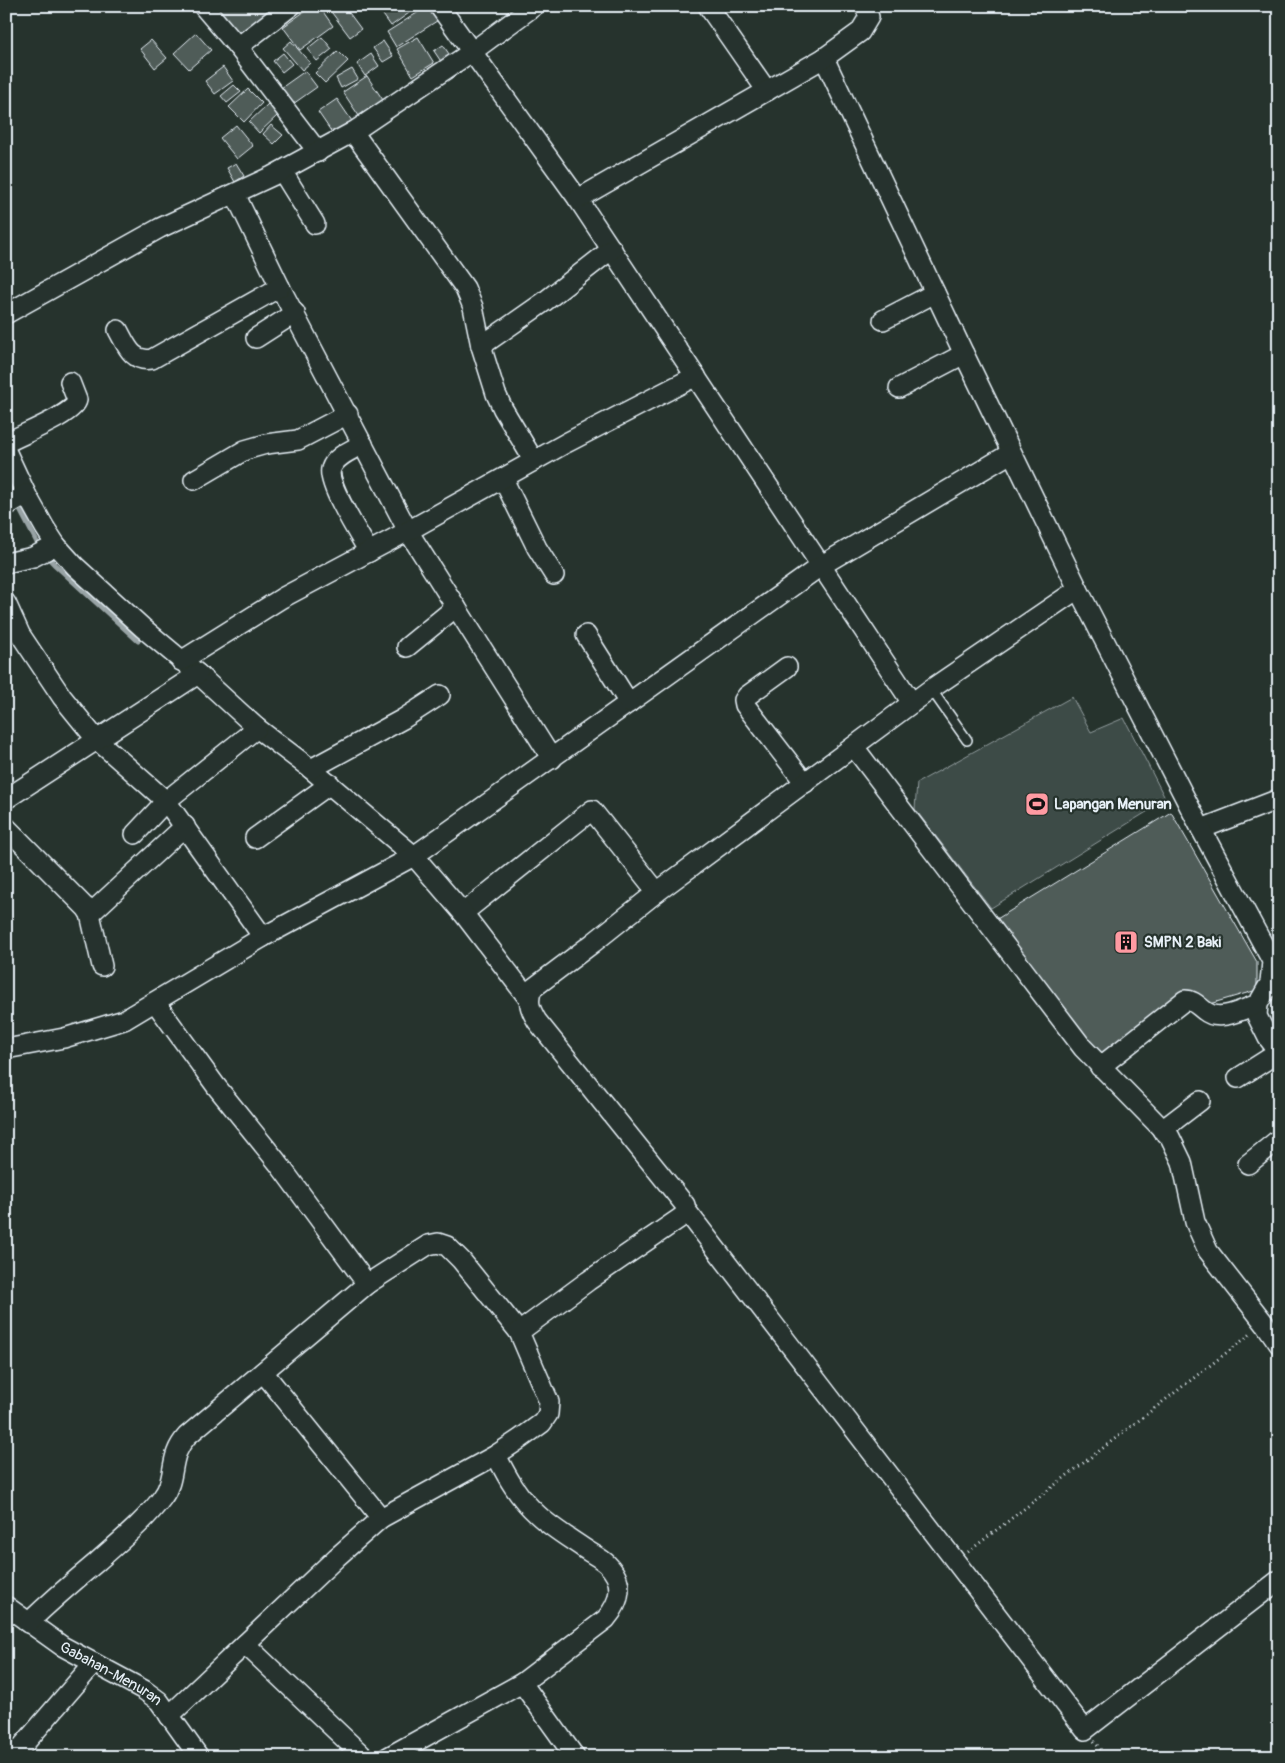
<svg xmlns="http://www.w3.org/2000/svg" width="1285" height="1763" font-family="Pangolin,sans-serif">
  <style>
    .green { fill: #3e4b47; stroke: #939ea0 }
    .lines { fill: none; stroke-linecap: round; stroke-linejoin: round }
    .stream { stroke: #98a3a5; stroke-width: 5 }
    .building { fill: #505c59; stroke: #e8f1f8 }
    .lane-casing { stroke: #e8f1f8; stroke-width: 12 }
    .street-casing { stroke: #e8f1f8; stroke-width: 22 }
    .path { stroke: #e8f1f8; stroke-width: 3; stroke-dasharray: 1 4; stroke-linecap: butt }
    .lane { stroke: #26332d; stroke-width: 9 }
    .street { stroke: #26332d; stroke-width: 19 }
    .labels { text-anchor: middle; stroke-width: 4.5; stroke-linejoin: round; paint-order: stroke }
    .poi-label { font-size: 15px; font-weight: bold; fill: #e8f1f8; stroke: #26332d; text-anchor: start }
    .street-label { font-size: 15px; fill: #e8f1f8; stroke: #26332d }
  </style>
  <rect width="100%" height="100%" fill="#26332d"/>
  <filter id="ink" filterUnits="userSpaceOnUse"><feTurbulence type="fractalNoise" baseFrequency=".02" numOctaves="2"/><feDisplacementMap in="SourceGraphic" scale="10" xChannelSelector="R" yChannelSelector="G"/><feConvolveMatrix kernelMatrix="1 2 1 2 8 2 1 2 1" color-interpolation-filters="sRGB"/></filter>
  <g filter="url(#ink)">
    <path class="green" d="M1072 697 1091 732 1124 718 1166 800 991 908 915 809 917 783Z"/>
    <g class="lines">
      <path class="stream" d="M6 483 13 496
        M17 504 41 550 55 565 138 641"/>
    </g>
    <path class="building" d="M217 6H264L272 17 237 42 212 10Z
      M312 6H319L333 26 300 50 283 27Z
      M333 6H344L361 29 350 37 329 9Z
      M389 6H415L416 8 391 26 381 12Z
      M428 6H431L440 19 396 47 387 32Z
      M196 33 211 50 189 69 174 53Z
      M322 37 332 49 317 61 307 49Z
      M418 37 434 63 413 76 397 49Z
      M151 40 167 58 155 68 140 49Z
      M291 41 310 63 302 70 283 48Z
      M383 41 393 56 383 62 373 48Z
      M443 45 453 60 444 66 434 51Z
      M338 51 348 61 325 83 315 73Z
      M283 53 292 64 282 72 273 61Z
      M371 54 379 66 365 76 357 64Z
      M223 67 233 81 215 94 205 81Z
      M352 69 358 79 341 88 336 78Z
      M305 71 317 87 293 104 281 88Z
      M367 76 385 103 361 119 343 92Z
      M234 85 241 92 227 103 221 96Z
      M248 89 262 103 244 122 229 107Z
      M337 99 354 124 335 137 318 112Z
      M268 104 278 115 259 133 249 122Z
      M236 125 253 146 237 159 220 138Z
      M271 125 283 135 274 144 263 134Z
      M236 163 244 176 235 182 227 168Z
      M1171 812 1257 962V990L1206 1005 1181 991 1096 1061 992 922Z"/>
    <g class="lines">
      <g class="lane-casing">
        <path id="lane" d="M931 689 967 740"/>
      </g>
      <g class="street-casing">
        <g id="street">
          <path d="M203 6 238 47"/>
          <path d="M291 6 238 47 318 152"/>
          <path d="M439 6 578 199 912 703"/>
          <path d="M708 6 767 91"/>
          <path d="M865 6 869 17 860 32 824 58 964 354 1078 589 1201 829 1279 799"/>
          <path d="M353 132 465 288 473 307 481 346 496 394 503 409 534 461"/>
          <path d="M282 171 315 224"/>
          <path d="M235 194 280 287 408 531 552 759"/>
          <path d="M578 199 824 58"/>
          <path d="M6 314 160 228 272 176 353 132 473 51 534 6"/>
          <path d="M883 320 935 293"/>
          <path d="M118 330C126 344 132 363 152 359L280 287"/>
          <path d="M256 338 295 313"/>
          <path d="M481 346 544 302 612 249"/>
          <path d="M899 388 964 354"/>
          <path d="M6 443C20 435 75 414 77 400L70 382"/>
          <path d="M363 444C352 450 335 456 331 469 326 482 361 538 369 552"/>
          <path d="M6 451 26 494 45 528 56 545 75 566 143 628 198 674 257 728 311 769 414 856 822 565 1011 453"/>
          <path d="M503 479 537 548 554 575"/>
          <path d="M194 480 245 450 266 444 298 440 348 414"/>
          <path d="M6 506 26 494"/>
          <path d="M6 563 33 557 56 545"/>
          <path d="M6 603 20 634 62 697 96 739 166 801 263 937"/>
          <path d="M586 635 629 703"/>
          <path d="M407 647 456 607"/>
          <path d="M181 661 282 598 408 531 566 443 696 376"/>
          <path d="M787 667 747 696 744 700 745 705 805 783"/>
          <path d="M854 747 1083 1048 1170 1137 1182 1162 1195 1222 1208 1251 1265 1324 1279 1344"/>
          <path d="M311 769 403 719 440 695"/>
          <path d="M6 799 198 674"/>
          <path d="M6 827 86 908 90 914 102 966"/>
          <path d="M1201 829 1272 961 1270 983 1258 1004 1257 1016 1268 1038 1279 1052 1238 1078"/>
          <path d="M135 834 166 801 257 728"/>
          <path d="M255 838 330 784"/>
          <path d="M463 913 592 810 657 892"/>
          <path d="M90 914 185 826"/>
          <path d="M155 1002 216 1086 278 1163 367 1284"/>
          <path d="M6 1049 64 1038 124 1020 263 937 414 856 463 913 528 998"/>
          <path d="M1100 1067 1185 1000C1194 1000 1198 1006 1205 1011 1219 1023 1243 1009 1258 1004"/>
          <path d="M1162 1130 1200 1101"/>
          <path d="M1248 1164 1279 1139"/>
          <path d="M686 1210 1085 1730 1279 1580"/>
          <path d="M263 1372 381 1518"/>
          <path id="s1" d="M6 1606 62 1646 144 1690 159 1701 199 1757"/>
          <path d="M28 1623C50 1602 73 1582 97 1562 119 1542 144 1522 162 1498 178 1477 167 1458 187 1436L367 1284 428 1245 438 1243 447 1246 461 1260 519 1332"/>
          <path d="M245 1644 364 1757"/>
          <path d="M522 1683 575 1757"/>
          <path d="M169 1716 337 1557 381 1518 496 1455 520 1439 542 1423 548 1414 549 1402 519 1332 588 1281 683 1216 686 1210 685 1205 537 1021C530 1009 527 1002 532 989L593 943 657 892 931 689 1078 589"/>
          <path d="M20 1757 19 1750 94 1663"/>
          <path d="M388 1757 522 1683 606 1619C621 1601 625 1582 607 1564 601 1558 592 1554 585 1549 569 1538 552 1528 538 1515 518 1497 508 1479 496 1455"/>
        </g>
      </g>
      <path class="path" d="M968 1552 1252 1333
        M1094 1741 1106 1757"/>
      <use href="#lane" class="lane"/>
      <use href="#street" class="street"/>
    </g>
  </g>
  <defs>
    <g id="stadium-square" transform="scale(1.25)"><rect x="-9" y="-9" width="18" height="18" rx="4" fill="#ff9aa2" stroke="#26332d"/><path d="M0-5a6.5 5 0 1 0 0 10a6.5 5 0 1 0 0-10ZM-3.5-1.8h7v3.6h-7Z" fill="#111"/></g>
    <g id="building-square" transform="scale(1.25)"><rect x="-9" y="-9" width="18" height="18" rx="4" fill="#ff9aa2" stroke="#26332d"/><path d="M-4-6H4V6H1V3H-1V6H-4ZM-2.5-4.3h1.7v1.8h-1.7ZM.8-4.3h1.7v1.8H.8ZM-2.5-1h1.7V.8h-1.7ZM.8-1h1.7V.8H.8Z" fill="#111"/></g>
  </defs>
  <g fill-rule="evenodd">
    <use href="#stadium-square" x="1037" y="804"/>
    <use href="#building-square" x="1126" y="942"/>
  </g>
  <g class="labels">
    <g class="poi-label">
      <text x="1054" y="809">Lapangan Menuran</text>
      <text x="1144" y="947">SMPN 2 Baki</text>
    </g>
    <g class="street-label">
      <text dy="5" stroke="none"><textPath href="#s1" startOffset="125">Gabahan-Menuran</textPath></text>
    </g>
  </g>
  <rect width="1285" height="1763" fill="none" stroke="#26332d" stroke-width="25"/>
  <rect x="12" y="12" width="1260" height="1738" fill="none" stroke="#e8f1f8" stroke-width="2" filter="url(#ink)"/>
</svg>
